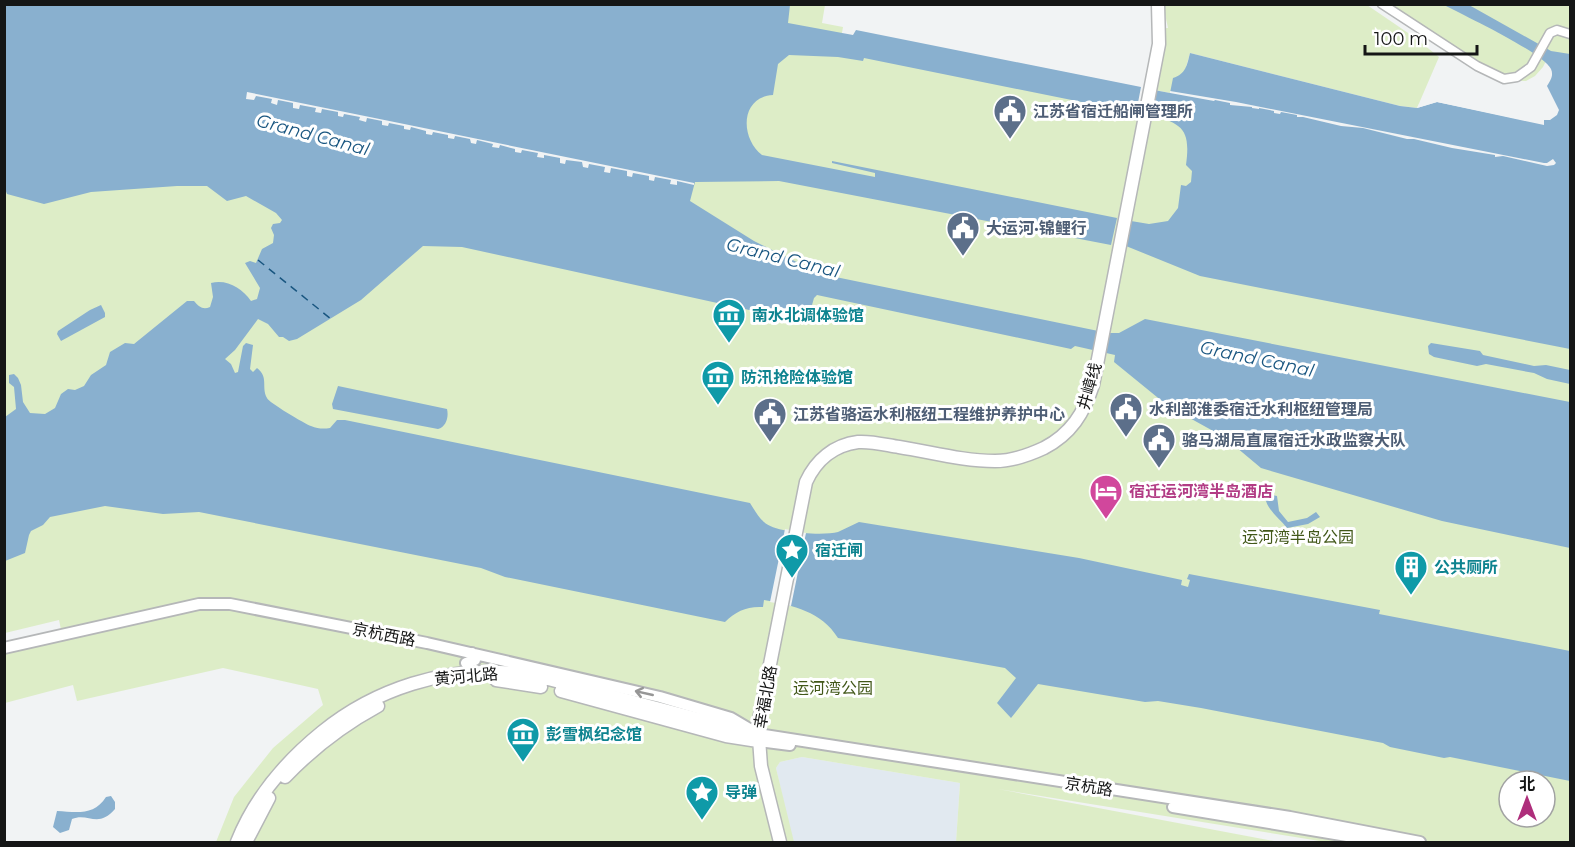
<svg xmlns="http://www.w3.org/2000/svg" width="1575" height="847" font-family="Montserrat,'Noto Sans SC',sans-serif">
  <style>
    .built { fill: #e1e9f0 }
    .green { fill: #ddedc7; fill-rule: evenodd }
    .water { fill: #89b0cf }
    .pier { fill: #f1f3f4 }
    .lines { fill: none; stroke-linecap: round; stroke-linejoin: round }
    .ferry { stroke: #195680; stroke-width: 1.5; stroke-dasharray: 8 6; stroke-linecap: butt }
    .minor-casing { stroke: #b5b7b8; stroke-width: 11 }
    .tertiary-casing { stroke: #b5b7b8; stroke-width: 14 }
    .secondary-casing { stroke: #b5b7b8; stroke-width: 15 }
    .minor { stroke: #fff; stroke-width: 8 }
    .tertiary { stroke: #fff; stroke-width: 10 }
    .secondary { stroke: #fff; stroke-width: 12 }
    .oneway { stroke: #969696 }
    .labels { text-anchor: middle; stroke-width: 6; stroke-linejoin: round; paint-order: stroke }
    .service-label { font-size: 16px; font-weight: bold; fill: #4e5e75; stroke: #fff; text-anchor: start }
    .culture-label { font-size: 16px; font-weight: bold; fill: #0d838f; stroke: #fff; text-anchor: start }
    .street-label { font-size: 16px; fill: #151616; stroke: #fff }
    .hotel-label { font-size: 16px; font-weight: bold; fill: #b23c85; stroke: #fff; text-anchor: start }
    .park-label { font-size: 16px; fill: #425819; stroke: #fff }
    .water-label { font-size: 18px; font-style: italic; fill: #195680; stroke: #fff }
  </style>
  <rect width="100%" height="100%" fill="#f1f3f4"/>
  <path class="built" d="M802 757 960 783 956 842H793L776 768 780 762Z"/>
  <path class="green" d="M5 5H825L822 23 843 27 840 44 1570 192V842H1326L998 789 1279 842H956L960 783 802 757 780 762 776 768 794 842H216L234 797 273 748 323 705 318 689 223 668 77 701 73 685 5 703 4 653 63 639 59 620 5 633ZM1509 781H1545V817H1509Z
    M1163 5H1367L1414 37 1439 57 1417 108 1400 106 1190 53 1185 71 1179 76 1170 93 1154 90 1165 28H1168Z
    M1375 5H1570V57L1551 51 1543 67 1535 76 1526 81H1498L1478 71Z"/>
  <path class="water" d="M5 5H790L788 23 853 35 856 30 1141 87 1136 113 864 58 863 61 838 57 789 55 778 64 773 95C740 97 740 138 762 155L875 177V173L832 163V161L1117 218 1111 245 779 181 695 182 690 201 754 241 821 274 1108 333H1119L1145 319 1570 402V548L1442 521 1261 468 1224 437 1168 406 1114 362 1115 355 1075 346 1071 349 817 295 814 298 810 312H793L777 316 462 247 423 246 361 300 297 339 289 341 283 337H279L268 324 258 319 235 350 225 359 231 364 235 373 238 372 243 346 246 343 253 345 250 369 253 372 257 368C269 377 261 387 267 398 268 402 305 424 311 426 318 429 324 429 330 428L337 420H345L750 503C754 509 758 517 764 522 775 533 823 536 838 532 845 529 852 525 859 522L1079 558 1182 580 1181 585 1188 587 1190 580 1187 579 1189 574 1380 610 1379 614 1570 651V781L1450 757 1444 758 1390 747 1383 743 1201 708 1158 701 1145 702 1038 684 1011 718 997 703 1016 678 1005 668 838 638C821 611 794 606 764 600L763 607C747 606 736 611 725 622L505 577 481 568 199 512 163 514 105 506 50 517 43 525 31 531 29 535 25 553 5 561V417L16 409 14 387 9 383V375L14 374 18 378 21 385 23 402 30 413 45 414 55 408 61 394 68 389 75 390 84 386 91 375 106 365 110 352 125 343 134 344 187 301H194C199 307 203 310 210 307L213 297 211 283C227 279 242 288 251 301L257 299 260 288 245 263 250 261 256 263 262 249 273 243 274 235 271 228 273 224 280 223 282 220 276 213 246 196 227 201 207 186H177L91 192 44 204 7 194 5 189Z
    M1444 5H1469L1551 51 1570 54V349L1200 276 1126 246 1131 221 1149 224 1168 221 1178 208 1181 185 1186 186 1191 182 1192 171 1186 165C1191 128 1182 124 1149 114L1154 90 1170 93 1173 78C1186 74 1187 65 1190 53L1400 106 1417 108 1437 102 1543 124 1544 120H1550L1557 115 1559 110 1547 86C1550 81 1554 76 1551 69 1542 52 1465 16 1444 5Z
    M101 305 105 313V317L61 341 57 334 58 331 90 310Z
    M1431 343 1480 351 1483 355 1534 366 1546 365 1570 370V384L1547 379 1534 373 1486 364 1477 366 1434 357 1429 354 1428 346Z
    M338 386 447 409C449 417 446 427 438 429L333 409 332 404Z
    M1268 494 1277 496 1279 511 1288 522 1307 518 1316 512 1320 517 1308 524 1287 528C1279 518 1267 510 1265 497Z
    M111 796 115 802V809C98 829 88 812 72 819L69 830 60 833 53 827 57 811C77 812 94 816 106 797Z"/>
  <path class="pier" d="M1170 91 1236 102 1544 163H1547L1553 159 1556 163 1554 165 1547 166 1503 156 1495 157V155L1452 148 1414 139H1407L1363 128 1341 126 1303 117H1297V115L1281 112 1280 114 1274 113V111L1259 108V109L1252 108V107L1230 105V103L1215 100 1214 101 1170 93Z
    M247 92 694 183V185L677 181V185L670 184 671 180 655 177 654 181 649 180V176L633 173 632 177 627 176V171L611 168 610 173 604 172 605 167 589 164 588 168 583 167 582 162 566 160 565 164 560 163V158L544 155V158L537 157 538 153 522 150 521 153 515 152V149L500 145 499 148 492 147 493 144 477 140 476 144 471 143 470 139 455 136 454 139 448 138V135L433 132 432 135 426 134V131L411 127 410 130 404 129V126L389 123 388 126 382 125V121L367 118 366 122 359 120 360 117 344 114 343 117 338 116V112L322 109 321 113 315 112 316 108 300 105 299 109 293 108V103L278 100 277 105 271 103 272 99 256 96 254 100 246 99Z
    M1438 99 1541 121 1544 117V125L1437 102 1417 108 1419 104Z
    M785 529 806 533 791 606 770 602Z"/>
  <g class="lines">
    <path class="ferry" d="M258 260 331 319"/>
    <g class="minor-casing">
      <path id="minor" d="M1382 4 1477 66 1504 79 1517 77 1531 67 1550 33 1557 30 1570 34"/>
    </g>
    <g class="tertiary-casing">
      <path id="tertiary" d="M4 648 199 604H230L427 643 660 697 731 718 758 734 1290 817 1420 842
        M466 663 475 660 472 653
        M758 741 790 745
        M1173 807 1383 842"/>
    </g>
    <g class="secondary-casing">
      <path id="secondary" d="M496 680 541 687
        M561 691 726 736 758 741
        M285 777C312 749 343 725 378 706
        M237 842C255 797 285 762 322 732 375 689 446 666 514 673 544 676 574 686 603 694 654 707 706 722 758 734
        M246 842 269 798
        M780 842 761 766 758 725 806 482C816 460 834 445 858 442 872 441 886 445 899 447 931 452 963 461 995 461 1012 461 1029 455 1044 448 1071 434 1084 413 1093 385L1159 44 1158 4"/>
    </g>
    <use href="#minor" class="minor"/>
    <use href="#tertiary" class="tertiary"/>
    <use href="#secondary" class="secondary"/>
  </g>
  <defs><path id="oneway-shaft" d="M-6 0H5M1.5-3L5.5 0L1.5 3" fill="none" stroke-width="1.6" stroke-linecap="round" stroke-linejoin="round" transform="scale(1.5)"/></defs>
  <use class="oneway" href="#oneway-shaft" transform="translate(644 693) rotate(-167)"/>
  <defs>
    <g id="civic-pin" transform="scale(1.725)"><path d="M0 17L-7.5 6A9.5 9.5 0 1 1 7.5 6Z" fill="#5c6f8a" stroke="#fff"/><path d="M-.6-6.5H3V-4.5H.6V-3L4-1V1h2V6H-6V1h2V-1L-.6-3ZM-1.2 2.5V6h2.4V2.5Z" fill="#fff"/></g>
    <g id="museum-pin" transform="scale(1.725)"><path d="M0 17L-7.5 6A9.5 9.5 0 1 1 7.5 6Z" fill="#0f9aa8" stroke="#fff"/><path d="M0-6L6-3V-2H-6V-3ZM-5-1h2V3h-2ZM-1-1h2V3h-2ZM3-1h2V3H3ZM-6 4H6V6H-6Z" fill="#fff"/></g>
    <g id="hotel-pin" transform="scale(1.725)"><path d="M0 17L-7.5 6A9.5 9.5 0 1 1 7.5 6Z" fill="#d1479c" stroke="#fff"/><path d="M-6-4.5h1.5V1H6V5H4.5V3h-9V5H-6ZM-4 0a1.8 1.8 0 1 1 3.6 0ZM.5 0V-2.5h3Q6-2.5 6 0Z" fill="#fff"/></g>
    <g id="sight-pin" transform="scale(1.725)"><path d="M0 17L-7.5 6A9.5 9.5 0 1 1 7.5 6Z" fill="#0f9aa8" stroke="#fff"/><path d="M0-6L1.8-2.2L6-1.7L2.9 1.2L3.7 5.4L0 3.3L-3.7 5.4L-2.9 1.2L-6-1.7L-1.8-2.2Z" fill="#fff"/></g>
    <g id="building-pin" transform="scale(1.725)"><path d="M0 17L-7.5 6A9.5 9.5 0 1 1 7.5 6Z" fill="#0f9aa8" stroke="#fff"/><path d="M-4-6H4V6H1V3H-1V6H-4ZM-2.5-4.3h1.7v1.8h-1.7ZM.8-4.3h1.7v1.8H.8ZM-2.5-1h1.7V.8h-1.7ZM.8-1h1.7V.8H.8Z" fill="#fff"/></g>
  </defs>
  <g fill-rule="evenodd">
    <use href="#civic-pin" x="1010" y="111"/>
    <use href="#civic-pin" x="963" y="228"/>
    <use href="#museum-pin" x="729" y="315"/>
    <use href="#museum-pin" x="718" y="377"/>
    <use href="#civic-pin" x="1126" y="409"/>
    <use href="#civic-pin" x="770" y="414"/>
    <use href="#civic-pin" x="1159" y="440"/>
    <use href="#hotel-pin" x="1106" y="491"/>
    <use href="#sight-pin" x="792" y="550"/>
    <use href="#building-pin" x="1411" y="567"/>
    <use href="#museum-pin" x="523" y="734"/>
    <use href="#sight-pin" x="702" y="792"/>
  </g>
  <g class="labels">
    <g class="service-label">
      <text x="1033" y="117">江苏省宿迁船闸管理所</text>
      <text x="986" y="234">大运河·锦鲤行</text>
      <text x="1149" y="415">水利部淮委宿迁水利枢纽管理局</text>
      <text x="793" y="420">江苏省骆运水利枢纽工程维护养护中心</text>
      <text x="1182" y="446">骆马湖局直属宿迁水政监察大队</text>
    </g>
    <g class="culture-label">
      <text x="752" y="321">南水北调体验馆</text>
      <text x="741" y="383">防汛抢险体验馆</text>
      <text x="815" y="556">宿迁闸</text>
      <text x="1434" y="573">公共厕所</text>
      <text x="546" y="740">彭雪枫纪念馆</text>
      <text x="725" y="798">导弹</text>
    </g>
    <g class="street-label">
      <text transform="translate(1089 386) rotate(-74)" y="6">井嶂线</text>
      <text transform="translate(384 634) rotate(11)" y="6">京杭西路</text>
      <text transform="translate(466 676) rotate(-5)" y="6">黄河北路</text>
      <text transform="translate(765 697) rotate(-80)" y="6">幸福北路</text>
      <text transform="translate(1089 786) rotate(9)" y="6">京杭路</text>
    </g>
    <g class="hotel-label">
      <text x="1129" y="497">宿迁运河湾半岛酒店</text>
    </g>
    <g class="park-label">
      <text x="1298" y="543">运河湾半岛公园</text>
      <text x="833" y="694">运河湾公园</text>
    </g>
    <g class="water-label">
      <text transform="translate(313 135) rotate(15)" y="6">Grand Canal</text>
      <text transform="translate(783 258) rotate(14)" y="6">Grand Canal</text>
      <text transform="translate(1257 359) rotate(12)" y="6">Grand Canal</text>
    </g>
  </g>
  <rect width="1575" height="847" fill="none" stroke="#151616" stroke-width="12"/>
  <g transform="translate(1527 799)"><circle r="28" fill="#ffffff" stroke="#a1a2a2" stroke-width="1.5"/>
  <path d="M0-4.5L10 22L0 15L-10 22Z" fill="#ae2e7b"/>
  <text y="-9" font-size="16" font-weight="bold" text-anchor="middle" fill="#151616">北</text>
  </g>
  <path d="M1365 45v9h112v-9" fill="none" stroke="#151616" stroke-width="3"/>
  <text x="1374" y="45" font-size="18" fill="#151616" stroke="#ffffff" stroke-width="4.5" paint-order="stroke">100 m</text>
</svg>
